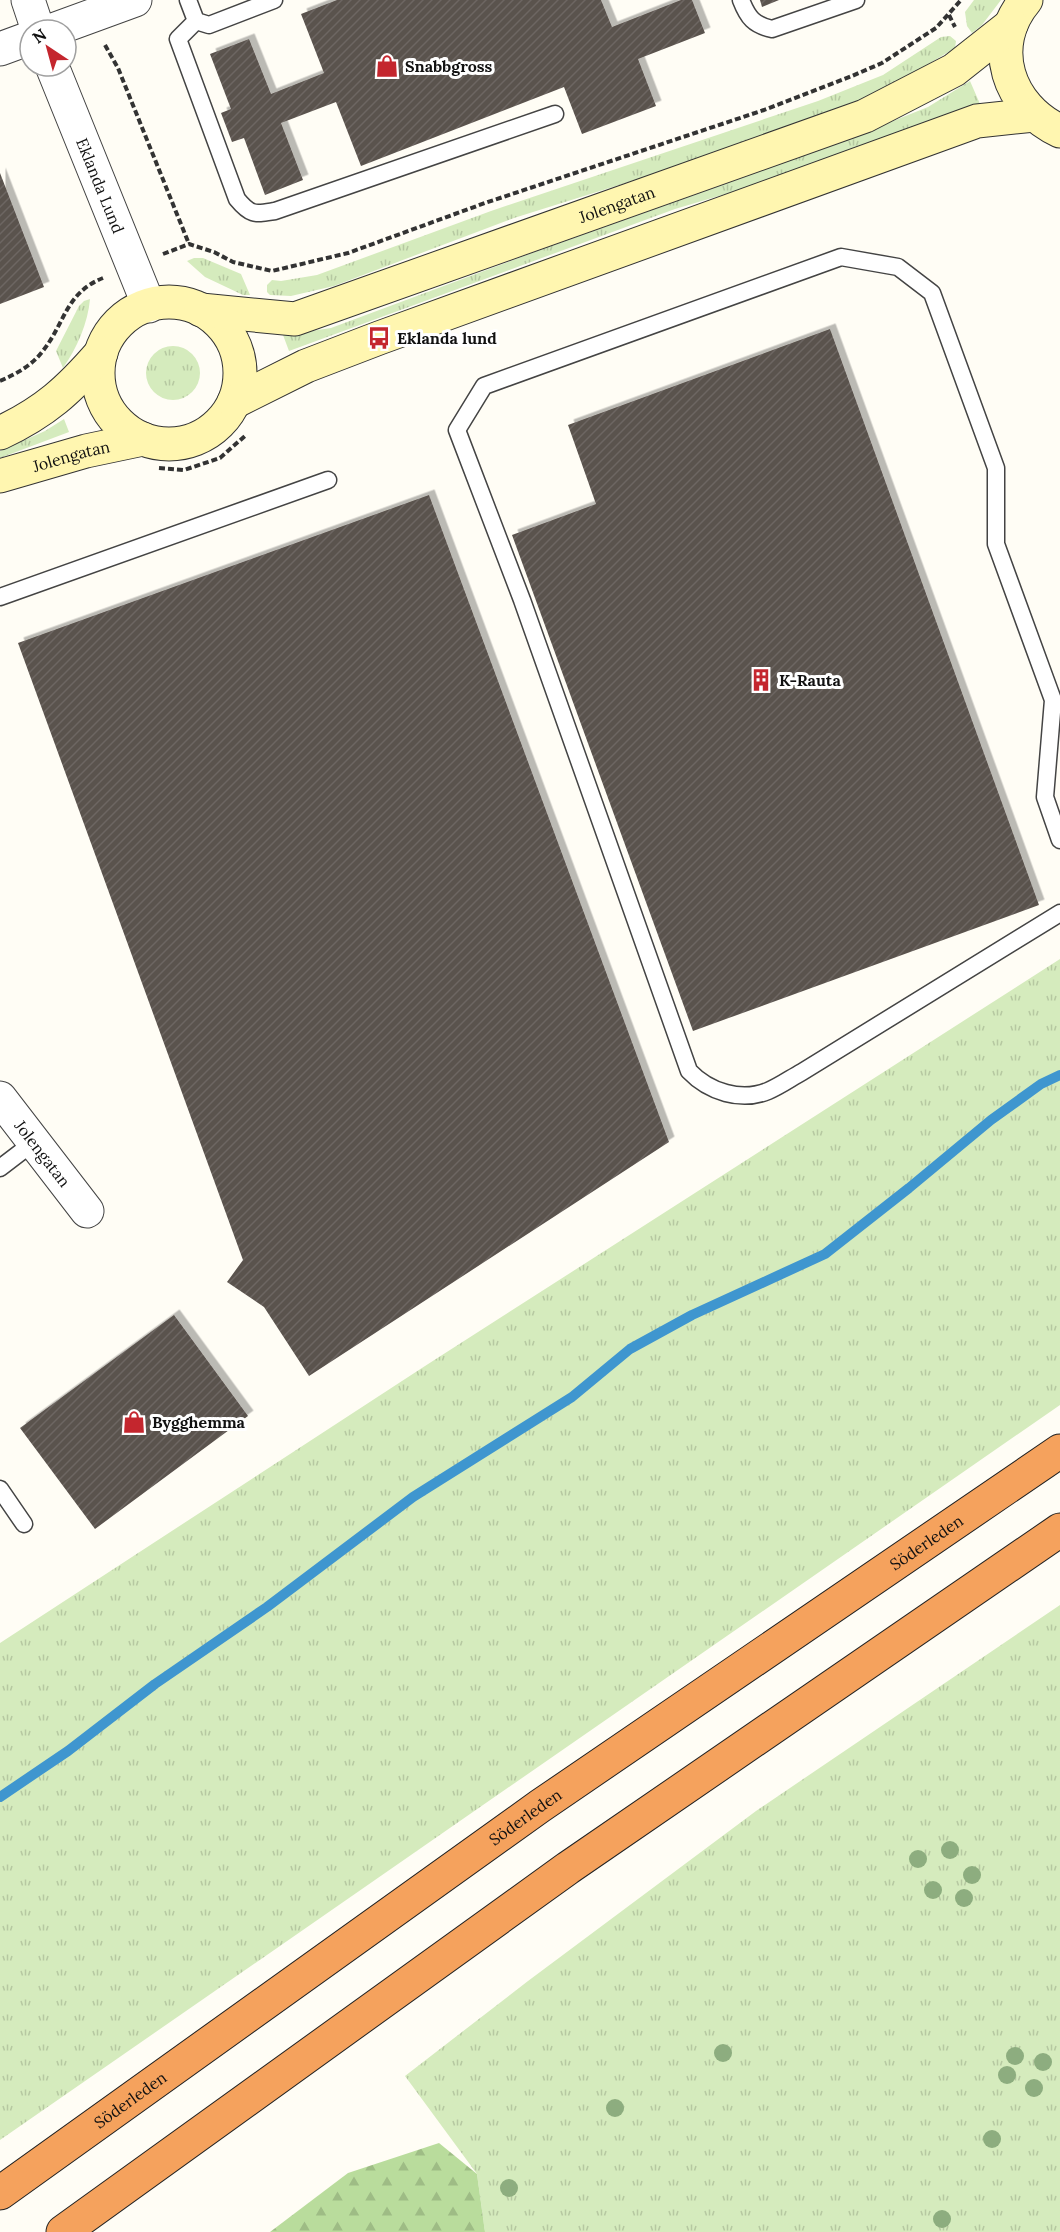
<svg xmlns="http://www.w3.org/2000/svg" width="1060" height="2232" font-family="Lora,serif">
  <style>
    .grass { fill: url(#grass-tufts) }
    .forest { fill: url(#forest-firs) }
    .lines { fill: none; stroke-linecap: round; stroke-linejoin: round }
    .stream { stroke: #3f96cf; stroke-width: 10 }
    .building { fill: url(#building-hatch); filter: url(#shadow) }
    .lane-casing { stroke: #444; stroke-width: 19 }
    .street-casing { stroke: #444; stroke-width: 35 }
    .secondary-casing { stroke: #333; stroke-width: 35 }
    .highway-casing { stroke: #222; stroke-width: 35 }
    .path { stroke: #333; stroke-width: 4; stroke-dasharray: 6 3; stroke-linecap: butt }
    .lane { stroke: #fff; stroke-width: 16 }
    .street { stroke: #fff; stroke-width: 33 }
    .secondary { stroke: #fff6b0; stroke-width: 33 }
    .highway { stroke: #f5a25d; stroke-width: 33 }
    .tree { fill: #8dad7f }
    .labels { text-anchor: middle; stroke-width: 6; stroke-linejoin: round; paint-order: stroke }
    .poi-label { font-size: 16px; font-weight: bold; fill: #111; stroke: #fff; text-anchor: start }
    .street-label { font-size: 16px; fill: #111; stroke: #fff }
  </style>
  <defs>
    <pattern id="grass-tufts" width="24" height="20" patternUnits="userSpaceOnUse" patternTransform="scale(1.5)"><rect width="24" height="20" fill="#d5ebbd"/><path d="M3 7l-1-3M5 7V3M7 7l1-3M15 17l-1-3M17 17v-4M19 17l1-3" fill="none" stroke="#b6c8a1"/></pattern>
    <pattern id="forest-firs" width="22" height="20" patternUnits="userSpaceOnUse" patternTransform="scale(1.5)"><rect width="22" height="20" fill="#b9dc9c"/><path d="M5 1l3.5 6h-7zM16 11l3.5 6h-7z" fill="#9ebc85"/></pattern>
    <pattern id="building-hatch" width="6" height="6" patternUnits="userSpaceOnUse" patternTransform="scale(1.5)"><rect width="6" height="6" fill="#5a524d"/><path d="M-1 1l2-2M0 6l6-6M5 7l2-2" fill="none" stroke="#6d6662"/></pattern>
    <filter id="shadow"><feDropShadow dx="5.5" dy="-5.5" stdDeviation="0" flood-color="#0004"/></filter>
  </defs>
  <rect width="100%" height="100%" fill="#fffdf5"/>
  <path class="grass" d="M974 0H1001L982 25 972 33 967 26 965 12Z
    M950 36 956 41 955 48 882 92 721 153 514 218 334 286 291 296 270 295 267 292V285L272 280 281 281 317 275 491 211 818 101 883 75 941 37Z
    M970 81 980 104 793 174 675 209 289 351 283 335 331 328 540 250 828 147 928 107Z
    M194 258H203L241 274 250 295H243L205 277 187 261Z
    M90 299C88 323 77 348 63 368L56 351 79 306 84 301Z
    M146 373a27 27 0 1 1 54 0a27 27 0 1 1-54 0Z
    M64 419 69 432 0 458V451L45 431Z
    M1060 959V1405L0 2140V1643L425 1366Z
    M1060 1605V2232H485L477 2174 405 2076 528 1981 756 1811Z"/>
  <path class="forest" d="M439 2143 477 2174 485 2232H270L348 2173Z"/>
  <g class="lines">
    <path class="stream" d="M0 1797 68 1751 155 1684 267 1607 413 1497 572 1397 630 1349 692 1315 825 1254 909 1188 991 1120 1041 1084 1060 1075"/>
  </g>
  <path class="building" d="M337 0H601L612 27 681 0H692L705 33 638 59 656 106 582 134 564 87 361 166 336 102 281 123 303 180 265 195 244 138 232 142 221 113 231 109 210 54 249 39 271 94 324 73 301 14Z
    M760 0H779L762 7Z
    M0 173 44 287 0 304Z
    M830 329 1039 905 693 1031 512 535 596 504 568 425Z
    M429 495 669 1142 309 1376 264 1307 227 1282 243 1260 18 643Z
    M174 1315 248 1416 95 1529 20 1428Z"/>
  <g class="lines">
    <g class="lane-casing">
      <path id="lane" d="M188 0 196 21 178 39 237 199C251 216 255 214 275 211L555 114
        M741 0C748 18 754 25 772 29L856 0
        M196 21 209 25 274 0
        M0 597 328 480
        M1060 840 1045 797 1053 700 996 544V468L932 293 898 267 841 257 484 386 457 430 522 600 689 1071C709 1092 741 1102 768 1091 780 1086 791 1078 802 1072L1060 913
        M0 1168 34 1142
        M0 1489 24 1524"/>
    </g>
    <g class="street-casing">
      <g id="street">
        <path d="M28 0 38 30"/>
        <path d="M53 30 135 0"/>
        <path d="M0 49 30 38"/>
        <path id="s1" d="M52 66 149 306"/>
        <path id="s2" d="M0 1098 87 1211"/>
      </g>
    </g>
    <g class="secondary-casing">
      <g id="secondary">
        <path d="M1026 0C987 46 1008 107 1060 131"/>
        <circle cx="169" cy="373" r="71"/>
        <path id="s3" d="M201 310 295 319 865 116 954 70 1011 25"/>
        <path d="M234 402 306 366 379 338 977 121 1034 115"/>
        <path d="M0 433C45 412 69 390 101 353"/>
        <path id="s4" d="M0 476 86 451 143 439"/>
      </g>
    </g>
    <g class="highway-casing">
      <g id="highway">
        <path id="s5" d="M0 2193 540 1806 1060 1451"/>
        <path d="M63 2232 568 1868 1060 1530"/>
      </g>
    </g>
    <path class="path" d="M949 15 955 27
      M105 45 118 68 189 244
      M163 254 189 244 214 252 233 262 272 271 348 253 485 203 764 110 852 76 882 63 936 28 961 0
      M0 381C16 374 31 366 42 352 65 324 65 293 103 278
      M159 468 184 470 220 458 246 435"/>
    <use href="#lane" class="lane"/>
    <use href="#street" class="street"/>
    <use href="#secondary" class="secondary"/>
    <use href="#highway" class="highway"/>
  </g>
  <g class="tree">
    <circle cx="950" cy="1850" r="9"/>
    <circle cx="918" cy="1859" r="9"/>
    <circle cx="972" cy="1875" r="9"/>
    <circle cx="933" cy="1890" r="9"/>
    <circle cx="964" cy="1898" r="9"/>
    <circle cx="723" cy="2053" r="9"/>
    <circle cx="1015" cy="2056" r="9"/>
    <circle cx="1043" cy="2062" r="9"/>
    <circle cx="1007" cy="2075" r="9"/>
    <circle cx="1034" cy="2088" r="9"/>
    <circle cx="615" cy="2108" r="9"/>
    <circle cx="992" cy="2139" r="9"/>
    <circle cx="509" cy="2188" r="9"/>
    <circle cx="942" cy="2219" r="9"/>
  </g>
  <defs>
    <g id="shop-bare" transform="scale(1.8)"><path d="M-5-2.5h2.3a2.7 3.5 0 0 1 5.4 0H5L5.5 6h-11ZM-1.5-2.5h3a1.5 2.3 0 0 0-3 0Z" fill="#c4262e" stroke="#fff" stroke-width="2.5" paint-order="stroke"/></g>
    <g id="bus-bare" transform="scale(1.8)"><path d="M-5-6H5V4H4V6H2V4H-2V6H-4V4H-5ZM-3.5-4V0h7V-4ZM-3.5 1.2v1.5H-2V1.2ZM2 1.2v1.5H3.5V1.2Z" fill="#c4262e" stroke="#fff" stroke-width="2.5" paint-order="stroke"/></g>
    <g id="building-bare" transform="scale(1.8)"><path d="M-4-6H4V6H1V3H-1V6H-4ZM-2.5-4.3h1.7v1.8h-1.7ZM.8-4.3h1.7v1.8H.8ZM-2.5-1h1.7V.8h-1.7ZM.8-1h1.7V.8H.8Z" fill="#c4262e" stroke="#fff" stroke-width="2.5" paint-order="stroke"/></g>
  </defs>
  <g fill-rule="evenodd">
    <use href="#shop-bare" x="387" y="66"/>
    <use href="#bus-bare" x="379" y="338"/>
    <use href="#building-bare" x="761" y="680"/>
    <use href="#shop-bare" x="134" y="1422"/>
  </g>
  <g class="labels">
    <g class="poi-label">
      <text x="405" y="72">Snabbgross</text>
      <text x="397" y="344">Eklanda lund</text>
      <text x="779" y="686">K-Rauta</text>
      <text x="152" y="1428">Bygghemma</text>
    </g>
    <g class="street-label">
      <text dy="6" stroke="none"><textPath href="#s1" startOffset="129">Eklanda Lund</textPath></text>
      <text dy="6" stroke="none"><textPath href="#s3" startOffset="436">Jolengatan</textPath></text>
      <text dy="6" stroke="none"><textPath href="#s4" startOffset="74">Jolengatan</textPath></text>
      <text dy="6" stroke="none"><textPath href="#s2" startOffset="70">Jolengatan</textPath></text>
      <text dy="6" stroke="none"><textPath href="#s5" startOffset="1132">Söderleden</textPath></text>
      <text dy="6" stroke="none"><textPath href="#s5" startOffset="646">Söderleden</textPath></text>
      <text dy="6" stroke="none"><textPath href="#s5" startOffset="160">Söderleden</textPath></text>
    </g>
  </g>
  <g transform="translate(48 48) rotate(324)"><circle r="28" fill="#ffffff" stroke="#a0a0a0" stroke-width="1.5"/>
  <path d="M0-4.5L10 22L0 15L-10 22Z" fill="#c4262e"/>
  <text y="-9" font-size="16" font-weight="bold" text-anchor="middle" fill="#111111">N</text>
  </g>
</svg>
